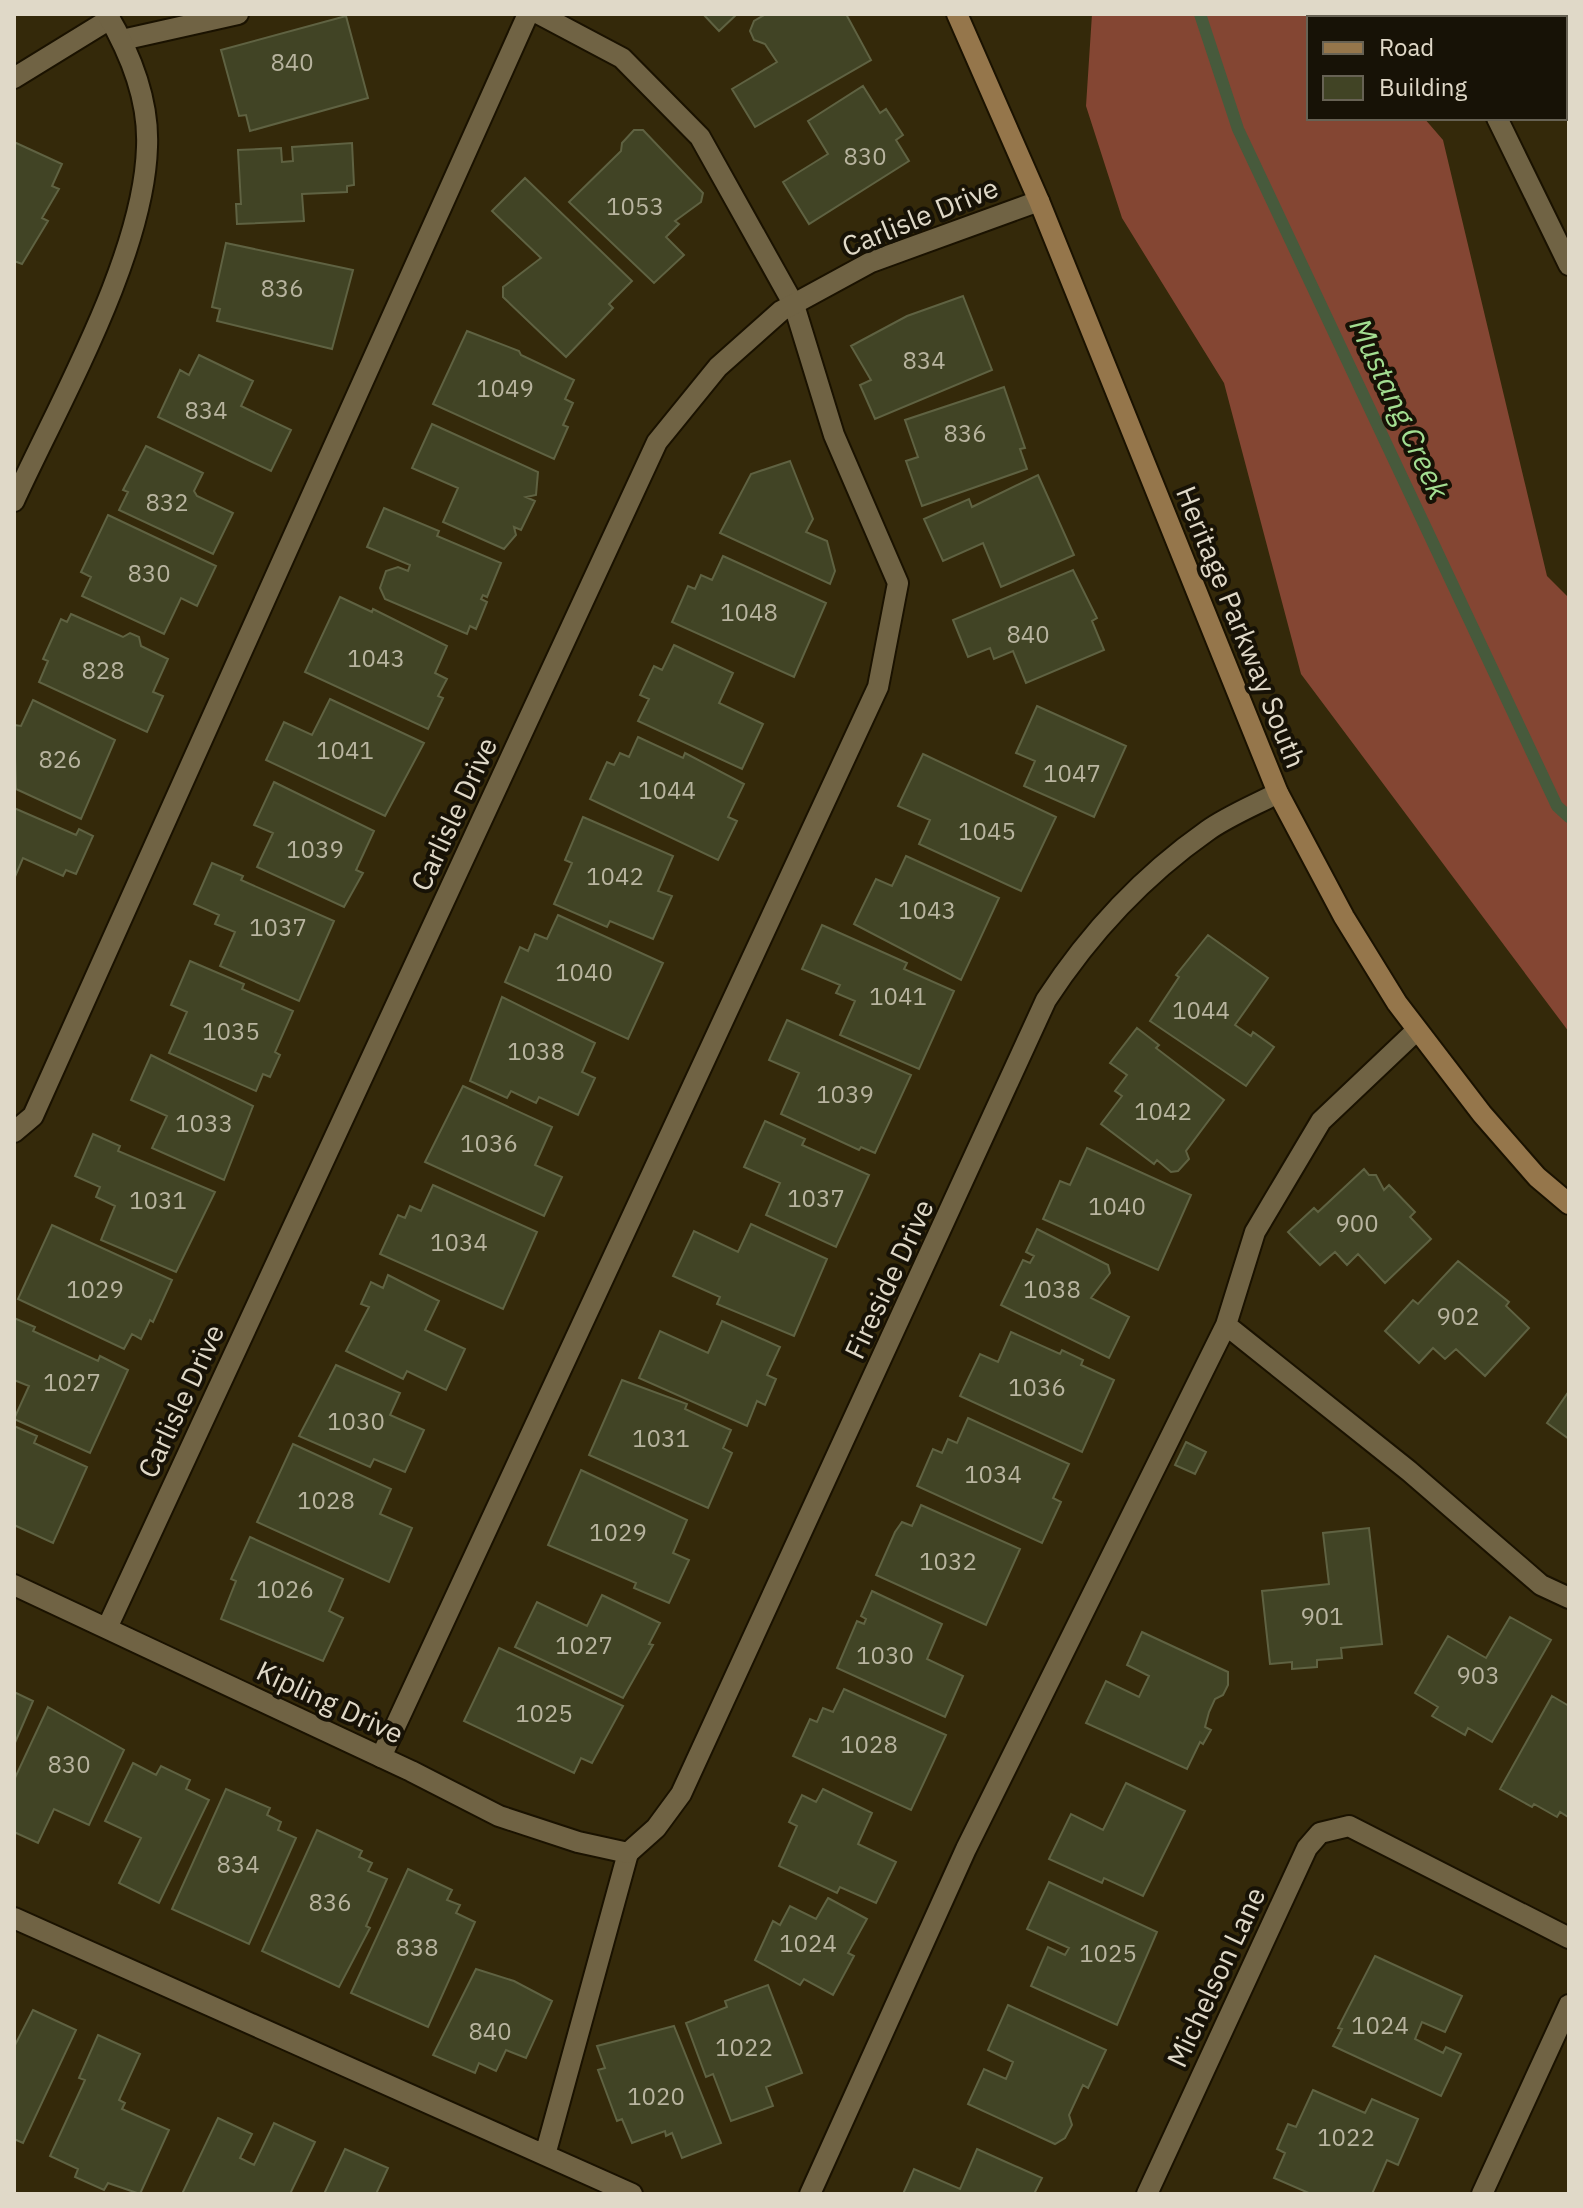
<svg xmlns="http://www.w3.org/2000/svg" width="1583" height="2208" font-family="'IBM Plex Sans',sans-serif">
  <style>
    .forest { fill: #844633 }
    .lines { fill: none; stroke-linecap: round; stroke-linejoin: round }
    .stream { stroke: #475a3c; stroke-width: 12 }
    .building { fill: #414425; stroke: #5f6242; stroke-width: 2 }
    .lane-casing { stroke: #1a1200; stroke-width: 24 }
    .street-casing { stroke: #1a1200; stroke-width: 24 }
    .secondary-casing { stroke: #1a1200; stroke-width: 24 }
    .lane { stroke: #706344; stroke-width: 20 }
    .street { stroke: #706344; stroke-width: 20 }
    .secondary { stroke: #95764b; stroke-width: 20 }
    .labels { text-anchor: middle; stroke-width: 8; stroke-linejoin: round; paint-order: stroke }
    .number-label { font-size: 24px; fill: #b8b49f }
    .street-label { font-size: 28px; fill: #e0d9c8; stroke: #171206 }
    .water-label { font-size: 30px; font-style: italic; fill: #a3de91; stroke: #171206 }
  </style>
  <rect width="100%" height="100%" fill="#34290a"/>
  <path class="forest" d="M1092 14H1334L1336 18H1309V118H1424L1443 140 1547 576 1569 598V1032L1301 674 1224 383 1122 218 1086 106Z"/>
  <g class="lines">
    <path class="stream" d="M1200 14 1238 129 1557 806 1569 817"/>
  </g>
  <path class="building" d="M703 14H737L719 31Z
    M766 14H846L871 60 755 127 732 89 777 62 765 44 754 40 750 31 754 21Z
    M346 16 368 98 250 131 246 115 239 116 221 50Z
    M863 86 880 113 886 109 903 135 896 140 909 161 809 224 783 182 828 154 808 121Z
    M634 130H643L703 193 701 202 675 221 679 224 666 237 684 255 654 283 569 202 621 151 622 143Z
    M14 142 62 164 52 186 59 189 42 218 48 221 22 264 14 261Z
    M352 143 354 185 347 186V192L302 194 304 221 237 224 236 204H241L238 150 281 148 282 162 293 161 292 147Z
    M525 178 632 281 609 304 613 308 566 357 503 297V287L541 258 492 211Z
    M226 243 353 270 332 349 217 321 220 309 212 307Z
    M963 296 992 370 875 419 860 385 871 380 851 346 907 316Z
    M467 331 519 351 521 355 574 380 565 399 573 403 563 425 568 427 554 459 433 404Z
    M199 355 253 381 241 406 291 430 271 471 158 417 180 370 189 375Z
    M1004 387 1025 448 1020 449 1027 469 922 506 906 461 918 457 905 420Z
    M432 424 538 472 536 495 526 497 535 501 521 530 514 527 516 535 504 549 443 522 458 488 412 468Z
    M146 446 203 473 194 491 197 496 233 513 213 554 119 510 128 492 123 490Z
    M790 461 813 519 806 532 827 541 835 571 830 584 720 533 751 474Z
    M1038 475 1074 555 1001 587 983 543 943 561 924 519 969 499 972 507Z
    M384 508 439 531 437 536 501 563 487 597 483 595 481 599 487 602 476 629 470 626 467 634 385 599 380 588 386 571 398 567 408 571 410 565 367 547Z
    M108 515 216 566 197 606 181 598 164 634 82 596 91 577 81 572Z
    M723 556 826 603 794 677 672 622 688 586 695 589 701 575 712 580Z
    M1073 570 1097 618 1092 621 1104 650 1026 683 1013 651 994 659 990 648 968 657 953 620Z
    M340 597 372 612 373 609 447 646 435 673 447 679 438 696 443 698 428 729 305 672Z
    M71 614 123 637 130 633 139 637 141 646 168 659 153 692 163 696 147 732 39 682 48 661 43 659 61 619 67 622Z
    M674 645 733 673 719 703 763 724 742 769 638 721 649 699 640 695 654 666 662 670Z
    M330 699 424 743 385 816 266 760 284 722 312 735Z
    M33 700 115 740 81 819 16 789 14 725 21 726Z
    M1037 706 1126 746 1094 817 1024 786 1035 761 1016 753Z
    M638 737 683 758 685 753 744 784 728 817 737 821 718 860 590 799 607 762 614 765 620 753 629 757Z
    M923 754 1056 817 1021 891 919 844 930 820 898 806Z
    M274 782 374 831 356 870 363 873 344 907 257 867 273 833 254 825Z
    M14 808 76 835 79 829 93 836 76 874 66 870 63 876 23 858 14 879Z
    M583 817 673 856 658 891 672 896 653 939 610 921 607 927 554 904 572 863 565 860Z
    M906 856 999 898 961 980 854 924 876 879 892 886Z
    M212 863 243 876 241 880 334 921 299 1001 220 966 235 932 215 924 219 915 194 904Z
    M558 915 663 963 628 1039 505 982 520 947 528 951 535 934 547 939Z
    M822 925 907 963 904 969 954 991 919 1069 840 1035 855 1001 836 993 840 985 802 969Z
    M1208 935 1268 978 1235 1025 1251 1036 1253 1032 1274 1047 1246 1086 1150 1021 1179 977 1176 975Z
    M190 961 244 984 242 989 293 1011 275 1052 280 1055 270 1077 263 1074 256 1091 169 1053 187 1012 171 1005Z
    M502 997 595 1043 582 1072 595 1078 578 1115 539 1097 536 1103 511 1091 507 1098 470 1081Z
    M787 1020 911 1075 875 1153 861 1147 859 1150 781 1114 799 1073 769 1060Z
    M1137 1028 1159 1045 1156 1048 1224 1100 1186 1151 1189 1159 1178 1171 1171 1172 1157 1160 1154 1164 1101 1124 1122 1096 1115 1091 1127 1075 1110 1063Z
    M151 1055 253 1106 224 1180 152 1148 167 1116 131 1100Z
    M463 1086 552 1127 535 1165 562 1177 544 1216 425 1162Z
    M765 1121 805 1139 802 1145 869 1175 836 1247 766 1215 780 1183 744 1167Z
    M93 1134 120 1146 118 1151 215 1192 176 1272 101 1240 115 1206 96 1197 100 1187 75 1176Z
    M1087 1148 1191 1195 1158 1270 1043 1219 1060 1181 1070 1185Z
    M1364 1169 1369 1175H1376L1384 1190 1389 1185 1415 1212 1410 1217 1431 1239 1385 1283 1358 1254 1347 1265 1335 1252 1320 1265 1288 1232 1314 1208 1318 1212Z
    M433 1185 537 1232 503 1309 380 1254 398 1215 405 1218 410 1206 421 1211Z
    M751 1224 827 1259 794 1336 717 1304 720 1297 673 1276 694 1231 738 1252Z
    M52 1225 172 1280 153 1322 150 1320 141 1339 132 1334 124 1349 18 1299Z
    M1037 1229 1108 1265 1110 1273 1091 1298 1129 1317 1109 1358 1001 1305 1023 1260 1030 1263 1034 1256 1026 1252Z
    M1458 1261 1509 1302 1506 1306 1529 1328 1485 1376 1456 1349 1445 1359 1433 1348 1419 1363 1385 1331 1413 1300 1418 1304Z
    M388 1275 439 1301 425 1330 465 1349 446 1390 407 1371 403 1379 346 1351 369 1307 361 1304 371 1282 383 1288Z
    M14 1318 35 1327 33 1331 98 1361 100 1356 128 1370 90 1453 14 1419 29 1386 14 1380Z
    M722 1321 780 1347 767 1375 776 1379 765 1405 757 1401 747 1426 639 1378 660 1331 708 1353Z
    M1011 1332 1060 1354 1062 1350 1083 1360 1081 1365 1114 1380 1082 1452 960 1396 980 1354 998 1362Z
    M336 1365 400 1393 390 1415 424 1430 405 1472 374 1459 370 1467 299 1436Z
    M622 1380 687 1404 685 1409 731 1430 723 1448 732 1453 708 1508 589 1455Z
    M1569 1391V1439L1547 1423Z
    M968 1418 1069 1464 1053 1498 1061 1502 1042 1543 917 1486 933 1449 942 1453 948 1439 957 1443Z
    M14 1426 37 1436 34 1443 87 1467 53 1543 14 1525Z
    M1186 1442 1206 1452 1195 1474 1175 1465Z
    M293 1444 391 1489 380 1514 412 1528 389 1582 257 1522Z
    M581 1470 687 1520 673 1553 689 1560 669 1603 634 1588 636 1583 548 1545Z
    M921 1505 1020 1549 986 1625 876 1575 895 1532 902 1522 912 1526Z
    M1369 1528 1382 1644 1341 1648 1342 1658 1317 1660V1667L1292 1669V1662L1270 1664 1262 1591 1329 1584 1323 1533Z
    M250 1537 343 1579 329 1611 343 1618 323 1661 221 1619 236 1581 231 1579Z
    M872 1591 942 1624 927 1659 963 1676 945 1717 837 1668 857 1621 864 1624 866 1619 861 1616Z
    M602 1595 660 1623 649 1644 653 1645 623 1698 515 1647 537 1602 587 1626Z
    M1510 1617 1551 1640 1492 1742 1468 1728 1465 1735 1432 1716 1438 1707 1415 1693 1448 1636 1486 1658Z
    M1142 1632 1228 1672V1685L1223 1695 1215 1699 1209 1712 1205 1727 1211 1730 1203 1744 1200 1742 1187 1769 1086 1723 1106 1681 1139 1697 1149 1676 1127 1665Z
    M499 1648 623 1706 592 1763 581 1758 574 1773 464 1721Z
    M844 1689 946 1735 911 1810 793 1756 810 1719 817 1722 823 1708 833 1712Z
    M14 1692 33 1701 14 1745Z
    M1552 1696 1569 1706V1826L1568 1817 1560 1812 1557 1817 1534 1804 1532 1807 1500 1789Z
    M48 1707 124 1750 89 1825 54 1809 38 1843 14 1832V1780Z
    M133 1763 156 1775 161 1766 190 1780 186 1789 209 1800 159 1903 119 1883 141 1838 105 1821Z
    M1126 1783 1185 1811 1143 1896 1104 1878 1102 1883 1049 1859 1071 1814 1103 1830Z
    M226 1789 270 1808 267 1815 281 1822 278 1830 296 1838 249 1944 172 1909Z
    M823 1789 872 1813 858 1844 896 1862 876 1903 840 1887 837 1893 779 1866 797 1826 789 1822 802 1795 816 1802Z
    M317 1830 362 1851 359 1857 372 1863 368 1871 387 1879 366 1926 370 1928 339 1987 262 1951Z
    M408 1869 452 1890 447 1900 460 1905 456 1913 475 1922 428 2027 351 1993Z
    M1049 1882 1157 1932 1117 2025 1031 1986 1048 1947 1065 1955 1069 1948 1027 1929Z
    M828 1898 867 1919 848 1953 854 1956 833 1995 804 1979 800 1985 755 1960 773 1921 780 1925 790 1906 816 1919Z
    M1375 1956 1462 1996 1445 2032 1422 2022 1415 2039 1443 2053 1446 2047 1461 2054 1441 2096 1333 2046 1342 2029 1338 2028Z
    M476 1969 514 1981 552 2001 526 2058 506 2050 496 2071 479 2063 475 2073 433 2055Z
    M768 1985 802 2073 766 2087 773 2106 731 2121 713 2074 706 2077 686 2023 727 2007 725 2001Z
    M1008 2005 1106 2050 1088 2088 1083 2085 1069 2115 1072 2125 1065 2138 1055 2144 968 2104 984 2069 1006 2079 1013 2062 988 2050Z
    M33 2010 76 2030 23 2143 14 2139V2047Z
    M674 2026 721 2143 682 2158 672 2133 666 2136 665 2131 632 2143 622 2119 617 2121 598 2070 605 2068 597 2046Z
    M98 2035 140 2054 119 2100 125 2103 122 2109 169 2130 140 2194 108 2183 104 2190 75 2177 78 2169 50 2156 85 2080 79 2078Z
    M1313 2090 1365 2113 1372 2099 1418 2119 1398 2165 1387 2160 1372 2194H1311L1274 2178 1285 2153 1277 2149 1288 2124 1296 2127Z
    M218 2118 252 2134 240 2158 254 2165 274 2123 315 2142 290 2194H182Z
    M345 2149 388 2168 376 2194H324Z
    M977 2149 1042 2178 1034 2194H903L914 2169 960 2189Z"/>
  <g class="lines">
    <g class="lane-casing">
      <path id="lane" d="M122 40 238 14
        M14 78 110 19
        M14 1132 33 1116 528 14
        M1226 1325 1409 1471 1541 1585 1569 1598
        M381 1757 878 687 898 583 834 435 794 305 700 137 622 58 539 14
        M14 1918 632 2194
        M545 2155 628 1853
        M810 2194 966 1849 1226 1325 1255 1232 1321 1121 1417 1030
        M1482 2194 1569 2005"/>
    </g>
    <g class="street-casing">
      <path id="street" d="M1446 14 1448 18
        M1497 118 1569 265
        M14 501C60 401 144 255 147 147 149 101 130 53 107 14
        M14 1585 411 1771 499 1816 578 1842 628 1853 656 1828 681 1794 1046 1000C1089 934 1143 876 1207 831 1228 816 1255 805 1278 793
        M107 1628 657 442 718 367 781 311 871 262 1039 201
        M1147 2194 1307 1848 1320 1833 1349 1826 1569 1938"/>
    </g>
    <g class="secondary-casing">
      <path id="secondary" d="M957 14 1039 201 1278 793 1344 917 1397 1003 1482 1114 1537 1177 1569 1204"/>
    </g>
    <use href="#lane" class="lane"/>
    <use href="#street" class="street"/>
    <use href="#secondary" class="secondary"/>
  </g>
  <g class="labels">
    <g class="number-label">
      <text x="292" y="71">840</text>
      <text x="865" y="165">830</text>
      <text x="635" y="215">1053</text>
      <text x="282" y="297">836</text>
      <text x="924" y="369">834</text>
      <text x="505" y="397">1049</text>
      <text x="206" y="419">834</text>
      <text x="965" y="442">836</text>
      <text x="167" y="511">832</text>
      <text x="149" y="582">830</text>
      <text x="749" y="621">1048</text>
      <text x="1028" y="643">840</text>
      <text x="376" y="667">1043</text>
      <text x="103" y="679">828</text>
      <text x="345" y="759">1041</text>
      <text x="60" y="768">826</text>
      <text x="1072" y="782">1047</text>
      <text x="667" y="799">1044</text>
      <text x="987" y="840">1045</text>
      <text x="315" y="858">1039</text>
      <text x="615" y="885">1042</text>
      <text x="927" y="919">1043</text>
      <text x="278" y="936">1037</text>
      <text x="584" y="981">1040</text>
      <text x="898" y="1005">1041</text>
      <text x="1201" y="1019">1044</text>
      <text x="231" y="1040">1035</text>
      <text x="536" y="1060">1038</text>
      <text x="845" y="1103">1039</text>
      <text x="1163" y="1120">1042</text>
      <text x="204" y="1132">1033</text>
      <text x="489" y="1152">1036</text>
      <text x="816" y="1207">1037</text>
      <text x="158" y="1209">1031</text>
      <text x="1117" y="1215">1040</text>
      <text x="1357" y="1232">900</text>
      <text x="459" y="1251">1034</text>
      <text x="95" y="1298">1029</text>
      <text x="1052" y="1298">1038</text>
      <text x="1458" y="1325">902</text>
      <text x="72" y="1391">1027</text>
      <text x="1037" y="1396">1036</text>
      <text x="356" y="1430">1030</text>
      <text x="661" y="1447">1031</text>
      <text x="993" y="1483">1034</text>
      <text x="326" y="1509">1028</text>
      <text x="618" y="1541">1029</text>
      <text x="948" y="1570">1032</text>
      <text x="285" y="1598">1026</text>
      <text x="1322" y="1625">901</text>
      <text x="584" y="1654">1027</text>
      <text x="885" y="1664">1030</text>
      <text x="1478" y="1684">903</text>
      <text x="544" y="1722">1025</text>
      <text x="869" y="1753">1028</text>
      <text x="69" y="1773">830</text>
      <text x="238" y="1873">834</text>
      <text x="330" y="1911">836</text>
      <text x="808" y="1952">1024</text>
      <text x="417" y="1956">838</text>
      <text x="1108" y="1962">1025</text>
      <text x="1380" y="2034">1024</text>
      <text x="490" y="2040">840</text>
      <text x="744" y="2056">1022</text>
      <text x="656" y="2105">1020</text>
      <text x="1346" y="2146">1022</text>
    </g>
    <g class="street-label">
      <text transform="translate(920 217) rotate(-22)" y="10">Carlisle Drive</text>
      <text transform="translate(1241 627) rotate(68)" y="10">Heritage Parkway South</text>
      <text transform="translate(454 814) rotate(-65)" y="10">Carlisle Drive</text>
      <text transform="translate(889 1279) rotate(-65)" y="10">Fireside Drive</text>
      <text transform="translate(181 1401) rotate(-65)" y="10">Carlisle Drive</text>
      <text transform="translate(330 1702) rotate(25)" y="10">Kipling Drive</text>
      <text transform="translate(1216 1977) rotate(-65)" y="10">Michelson Lane</text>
    </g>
    <g class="water-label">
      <text transform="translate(1399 409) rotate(65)" y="10">Mustang Creek</text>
    </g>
  </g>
  <rect width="1583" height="2208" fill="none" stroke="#e0d9c8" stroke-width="32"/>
  <rect x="1307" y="16" width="260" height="104" fill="#171206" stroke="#676254" stroke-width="2"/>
  <rect x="1323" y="42" width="40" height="12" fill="#95764b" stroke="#676254" stroke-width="2"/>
  <text x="1379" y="56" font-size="24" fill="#e0d9c8">Road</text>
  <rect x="1323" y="76" width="40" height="24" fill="#414425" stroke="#676254" stroke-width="2"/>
  <text x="1379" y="96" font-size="24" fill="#e0d9c8">Building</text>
</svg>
